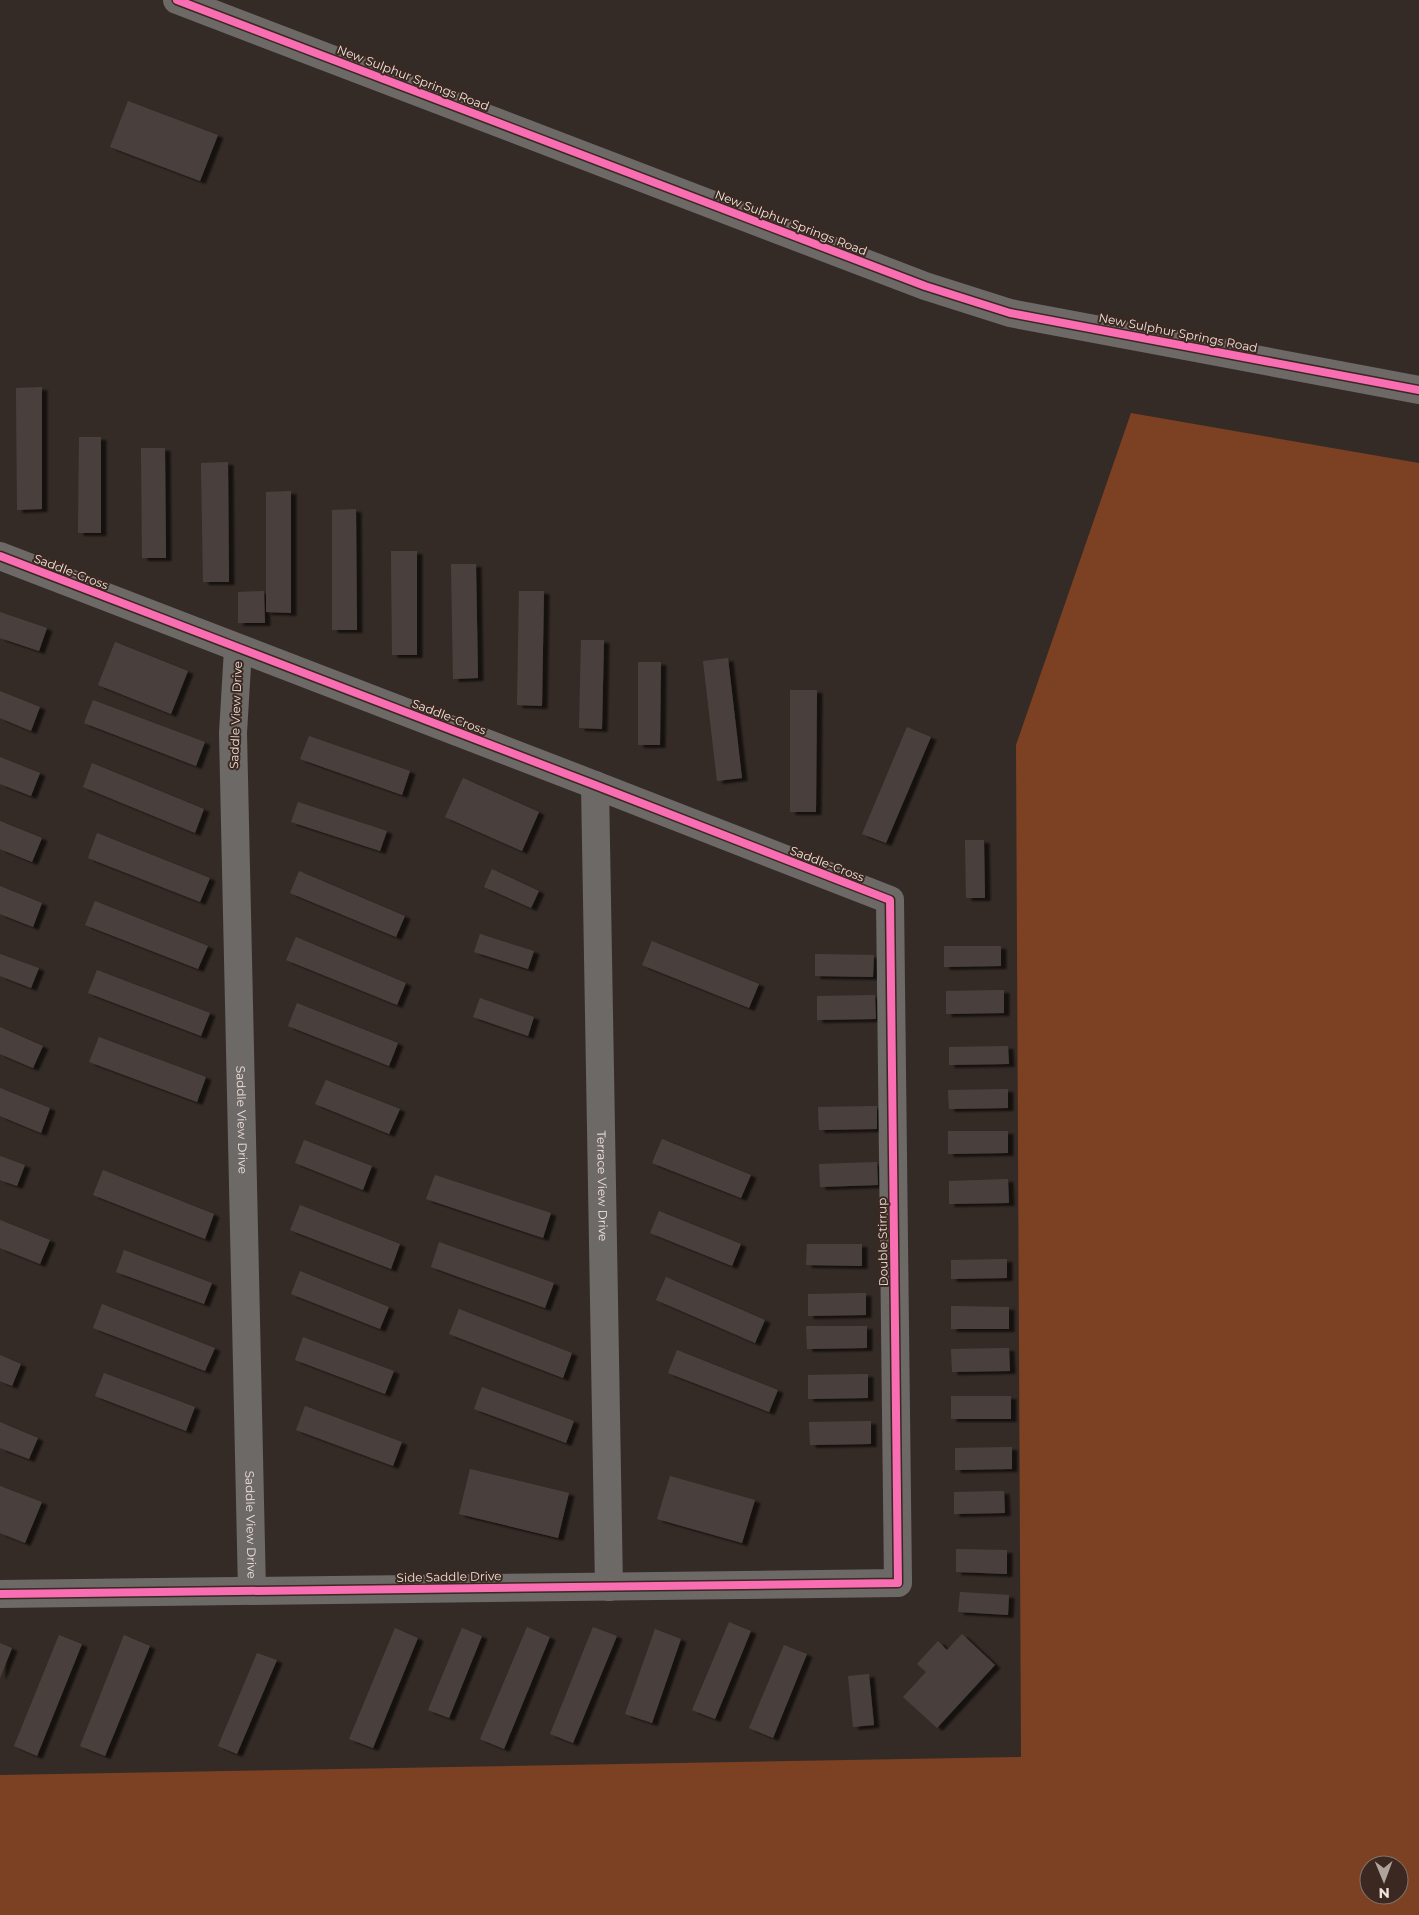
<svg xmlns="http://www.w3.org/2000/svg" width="1419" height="1915" font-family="Montserrat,sans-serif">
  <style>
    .forest { fill: #7c4023; fill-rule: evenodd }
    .building { fill: #4a413d; filter: url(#shadow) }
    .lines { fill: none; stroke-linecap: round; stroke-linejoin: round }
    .minor { stroke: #6d6967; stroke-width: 28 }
    .cycleway-casing { stroke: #3b2820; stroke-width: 11 }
    .cycleway { stroke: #f96db3; stroke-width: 8 }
    .labels { text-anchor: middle; stroke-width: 4; stroke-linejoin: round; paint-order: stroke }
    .street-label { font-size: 12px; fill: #f0e3de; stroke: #3b2820 }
  </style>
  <defs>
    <filter id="shadow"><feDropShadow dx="5.5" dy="3" stdDeviation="1" flood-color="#0009"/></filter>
  </defs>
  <rect width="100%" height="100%" fill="#352b26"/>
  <path class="forest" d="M1131 413 1419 463V1915H0V1775L1021 1757 1016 745ZM1369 1865H1399V1895H1369Z"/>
  <path class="building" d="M128 101 218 135 200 181 110 147Z
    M42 387V509L17 510 16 388Z
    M79 437H101V533H78Z
    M141 448H165L166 558H142Z
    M228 462 229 582H203L201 463Z
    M291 491V613L266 612V492Z
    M356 509 357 630H332V510Z
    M391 551H417V655H392Z
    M451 564H476L478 678 453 679Z
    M264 591 265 623H238V592Z
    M519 591H544L542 706 517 705Z
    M0 612 47 628 39 651 0 638Z
    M581 640H604L602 729 579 728Z
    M115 642 188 671 171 714 98 685Z
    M728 658 742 778 717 781 703 661Z
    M638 662H661L660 745H638Z
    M790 690H817L816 812H790Z
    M0 691 40 707 31 731 0 718Z
    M93 700 205 742 196 766 84 723Z
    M907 727 931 737 886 843 862 834Z
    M309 736 410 771 402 795 300 759Z
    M0 757 40 773 31 796 0 784Z
    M92 763 204 809 195 833 83 787Z
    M463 778 539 812 522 851 445 817Z
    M298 802 387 831 380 851 291 822Z
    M0 821 42 838 32 862 0 849Z
    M97 833 210 878 200 902 88 858Z
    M965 840H984L985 898H966Z
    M492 869 539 891 531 908 484 887Z
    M299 871 405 916 396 937 290 893Z
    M0 886 42 903 33 927 0 914Z
    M95 901 208 946 198 969 85 925Z
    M480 934 534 951 528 969 474 952Z
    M296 937 406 983 397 1005 286 960Z
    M652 941 759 984 749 1008 642 965Z
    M944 946H1001V966L944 967Z
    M0 954 39 968 31 988 0 976Z
    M815 954 874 955 873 977 815 976Z
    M97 970 210 1013 201 1036 88 993Z
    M1004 990V1013L946 1014V991Z
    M875 995 876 1019 817 1020V996Z
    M480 998 534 1017 528 1036 473 1017Z
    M297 1003 398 1043 389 1066 288 1026Z
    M0 1027 43 1046 33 1068 0 1054Z
    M99 1037 206 1077 197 1102 89 1062Z
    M1008 1046 1009 1064 949 1065V1047Z
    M326 1080 400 1109 389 1134 315 1104Z
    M0 1088 50 1108 41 1133 0 1116Z
    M1008 1089V1108L949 1109 948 1090Z
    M877 1106V1129L819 1130 818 1107Z
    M948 1131H1008V1153L948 1154Z
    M662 1139 751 1175 741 1198 652 1163Z
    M304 1140 372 1166 363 1190 295 1163Z
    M0 1156 25 1165 17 1186 0 1180Z
    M877 1162 878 1185 820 1187 819 1164Z
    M103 1170 214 1214 205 1239 93 1195Z
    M435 1175 551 1213 543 1238 426 1199Z
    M1008 1179 1009 1203 949 1204V1181Z
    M300 1205 400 1244 391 1269 290 1230Z
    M659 1211 741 1244 732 1266 650 1233Z
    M0 1220 50 1240 40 1264 0 1248Z
    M439 1242 554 1283 545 1308 431 1267Z
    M807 1244H862V1266L806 1265Z
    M124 1250 212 1283 204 1304 116 1272Z
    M1007 1259V1278L951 1279V1260Z
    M300 1271 389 1307 380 1329 291 1294Z
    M666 1277 765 1320 755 1343 656 1300Z
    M866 1293V1315L808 1316V1294Z
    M102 1304 215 1348 205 1371 93 1328Z
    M951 1306 1009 1307V1329H951Z
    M459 1309 572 1353 563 1378 449 1334Z
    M806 1326H867V1348L807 1349Z
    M303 1337 394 1371 385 1394 295 1360Z
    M1009 1348 1010 1371 952 1372 951 1349Z
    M677 1350 778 1390 769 1412 668 1373Z
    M0 1355 21 1364 12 1386 0 1381Z
    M104 1373 195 1407 186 1431 95 1396Z
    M868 1374V1398L808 1399V1375Z
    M482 1387 574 1421 566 1443 474 1409Z
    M951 1396H1011V1419H951Z
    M305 1406 402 1442 393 1466 296 1430Z
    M871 1421V1444L810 1445 809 1422Z
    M0 1422 38 1438 29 1459 0 1448Z
    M1012 1447V1469L955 1470V1448Z
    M470 1469 569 1493 558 1538 459 1514Z
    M670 1476 755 1500 742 1543 657 1519Z
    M0 1486 42 1502 25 1543 0 1533Z
    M1004 1491 1005 1513 954 1514V1492Z
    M956 1549 1007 1550V1574L956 1572Z
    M960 1592 1009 1595 1008 1615 958 1612Z
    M729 1622 751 1631 715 1719 692 1710Z
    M527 1627 550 1637 504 1749 480 1739Z
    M593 1627 617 1636 573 1743 550 1734Z
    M395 1628 418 1638 373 1748 349 1739Z
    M462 1628 482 1636 449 1718 428 1710Z
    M655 1629 681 1639 652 1723 625 1714Z
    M962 1634 995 1665 937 1728 903 1697 926 1672 917 1664 938 1641 947 1650Z
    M59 1635 82 1644 37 1756 14 1746Z
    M124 1635 150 1646 105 1756 80 1746Z
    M0 1643 12 1648 0 1678Z
    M784 1645 807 1654 773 1738 749 1728Z
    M257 1653 277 1660 237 1754 218 1746Z
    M869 1674 874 1725 853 1727 848 1676Z"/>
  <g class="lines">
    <g class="minor">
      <path d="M177 0 925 286 1010 313 1419 390"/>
      <path d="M0 556 595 785 890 900 898 1583 0 1594"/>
      <path id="s1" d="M238 649 233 733 252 1591"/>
      <path id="s2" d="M595 785 609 1587"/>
    </g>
    <g class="cycleway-casing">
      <path id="cycleway" d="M177 0 925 286 1010 313 1419 390
        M0 556 595 785 890 900 898 1583 0 1594"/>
    </g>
    <use href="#cycleway" class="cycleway"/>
  </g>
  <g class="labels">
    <g class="street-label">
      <text transform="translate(413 78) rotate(21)" y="4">New Sulphur Springs Road</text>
      <text transform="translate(791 223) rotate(21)" y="4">New Sulphur Springs Road</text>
      <text transform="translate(1178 333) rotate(11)" y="4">New Sulphur Springs Road</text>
      <text transform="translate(71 572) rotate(21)" y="4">Saddle-Cross</text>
      <text transform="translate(236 715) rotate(-88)" y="4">Saddle View Drive</text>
      <text transform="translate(449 717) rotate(21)" y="4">Saddle-Cross</text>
      <text transform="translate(827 864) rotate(21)" y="4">Saddle-Cross</text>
      <text dy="4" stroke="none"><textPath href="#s1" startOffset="471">Saddle View Drive</textPath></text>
      <text dy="4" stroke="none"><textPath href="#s2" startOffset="401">Terrace View Drive</textPath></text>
      <text transform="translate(883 1242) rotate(-91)" y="4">Double Stirrup</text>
      <text dy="4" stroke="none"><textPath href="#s1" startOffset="876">Saddle View Drive</textPath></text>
      <text transform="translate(449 1577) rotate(-1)" y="4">Side Saddle Drive</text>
    </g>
  </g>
  <g transform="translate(1384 1880) rotate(179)"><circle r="24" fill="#3b2820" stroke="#83736c"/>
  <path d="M0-4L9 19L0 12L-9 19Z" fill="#afa39e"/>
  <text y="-8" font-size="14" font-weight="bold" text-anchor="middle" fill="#f0e3de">N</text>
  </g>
</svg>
